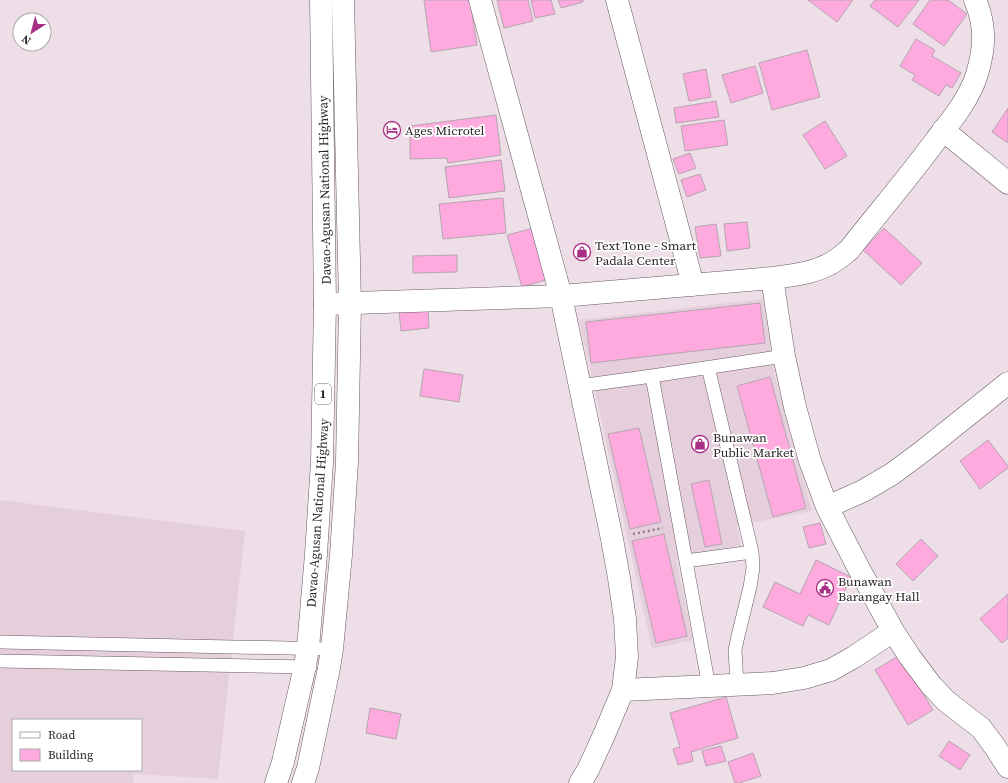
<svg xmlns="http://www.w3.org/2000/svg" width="1008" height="783" font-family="'Source Serif 4',serif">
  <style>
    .built { fill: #e6cfdc; fill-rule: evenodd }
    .building { fill: #feaadf; stroke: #b4a5ae }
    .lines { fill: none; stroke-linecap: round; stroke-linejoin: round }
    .lane-casing { stroke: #675a61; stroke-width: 14 }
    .street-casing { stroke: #675a61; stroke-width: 23 }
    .highway-casing { stroke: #675a61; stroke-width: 23 }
    .path { stroke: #8a8086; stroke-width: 2.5; stroke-dasharray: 2 3; stroke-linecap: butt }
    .lane { stroke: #fff; stroke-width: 13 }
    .street { stroke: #fff; stroke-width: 22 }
    .highway { stroke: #fff; stroke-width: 22 }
    .labels { text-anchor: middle; stroke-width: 3.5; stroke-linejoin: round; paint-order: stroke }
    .shield { fill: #fff; stroke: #6b686a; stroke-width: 1 }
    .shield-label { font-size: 12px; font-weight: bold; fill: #2c272a }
    .poi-label { font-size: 13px; fill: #2c272a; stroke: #fff; text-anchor: start }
    .street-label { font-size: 13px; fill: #2c272a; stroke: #fff }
  </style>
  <rect width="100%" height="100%" fill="#eedee7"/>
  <path class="built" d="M763 299 775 376 812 511 737 526 741 546 676 559 693 640 652 649 579 320Z
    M0 500 245 531 218 779 134 774 133 783H0ZM13 720H141V770H13Z"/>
  <path class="building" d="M424 0H470L477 45 431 52Z
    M497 0H528L533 21 504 28Z
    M531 0H551L555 14 535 18Z
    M558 0H583V2L561 8Z
    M808 0H853L837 22Z
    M875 0H919L898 27 870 6Z
    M930 0H948L967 14 944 46 913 24Z
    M916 39 935 50 932 56 961 73 952 88 946 85 939 96 912 80 915 75 900 66Z
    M807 50 820 97 772 110 759 63Z
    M755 66 763 93 731 103 722 75Z
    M706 69 711 97 689 101 683 74Z
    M716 101 719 117 676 123 674 108Z
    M1008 108V143L992 132Z
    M496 115 501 155 448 163 447 158 410 159V126Z
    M724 120 728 145 685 151 681 126Z
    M825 121 847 156 825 169 803 135Z
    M690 153 696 168 679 174 673 159Z
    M501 160 505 191 449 198 445 167Z
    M700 174 706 190 687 197 681 180Z
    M503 198 506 233 443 239 439 204Z
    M747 222 750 248 727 251 724 224Z
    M716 224 721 256 700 258 695 227Z
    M534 228 549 279 522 287 507 235Z
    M884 228 922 263 901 285 863 250Z
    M457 255V272L413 273V256Z
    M760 303 765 343 591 363 586 322Z
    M428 309 429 328 401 331 399 311Z
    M424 369 463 375 459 402 420 396Z
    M770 377 806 508 773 517 737 386Z
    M639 428 661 522 630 529 608 434Z
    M988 440 1008 466V468L980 489 960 461Z
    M709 480 722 544 705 547 691 484Z
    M820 523 826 544 809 548 803 527Z
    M664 534 687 636 656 643 632 541Z
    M921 539 938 556 913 581 896 564Z
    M816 560 851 577 829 625 808 615 803 626 763 607 775 582 800 594Z
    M1008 594V638L1002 643 980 619Z
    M900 655 933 710 908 725 875 670Z
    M726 697 738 738 691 752 693 761 678 765 673 749 680 747 670 713Z
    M370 708 401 714 396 739 366 733Z
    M949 741 970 755 960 770 939 756Z
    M721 746 726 761 706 766 702 751Z
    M753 753 761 776 739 783H735L728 762Z"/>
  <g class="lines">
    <g class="lane-casing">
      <path id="lane" d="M708 367 752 552 753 568 750 587 738 636 735 650 737 685
        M652 376 709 687
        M579 386 652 376 784 356
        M686 561 752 552
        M0 642 332 649
        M0 661 310 667"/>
    </g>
    <g class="street-casing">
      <path id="street" d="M480 0 561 296 612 539 619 578 625 619 627 657 623 690 604 735 588 770 580 783
        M617 0 693 285
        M943 130 1008 183
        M772 278 784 356 795 407 810 461 827 507 858 567 893 631 910 657 931 685 946 701 981 728 995 747 1008 767
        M325 304 561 296 772 278C794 275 818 273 836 260 841 257 845 253 849 250 878 213 908 178 936 140 951 121 970 98 977 74 985 48 986 25 975 0
        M827 507 863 491 892 474 923 451 1008 383
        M623 690 773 683 804 678 831 670 854 657 893 631"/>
    </g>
    <g class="highway-casing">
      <path id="highway" d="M276 783 283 762 305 666 308 648 316 554 322 462 325 304 321 0
        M303 783 308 768 329 668 332 649 341 555 347 462 350 304 343 0"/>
    </g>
    <path class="path" d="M633 534 663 528"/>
    <use href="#lane" class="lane"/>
    <use href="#street" class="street"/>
    <use href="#highway" class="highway"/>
  </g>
  <defs>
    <g id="hotel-ring" transform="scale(0.9)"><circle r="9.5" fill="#fff" stroke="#a82f85" stroke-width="1.5"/><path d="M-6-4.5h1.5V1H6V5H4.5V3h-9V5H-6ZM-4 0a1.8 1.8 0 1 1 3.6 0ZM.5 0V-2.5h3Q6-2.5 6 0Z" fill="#a82f85"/></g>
    <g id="shop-ring" transform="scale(0.9)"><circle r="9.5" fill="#fff" stroke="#a82f85" stroke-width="1.5"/><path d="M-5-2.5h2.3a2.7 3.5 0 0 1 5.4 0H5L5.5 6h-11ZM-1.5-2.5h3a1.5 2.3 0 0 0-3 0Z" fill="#a82f85"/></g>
    <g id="civic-ring" transform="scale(0.9)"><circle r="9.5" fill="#fff" stroke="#a82f85" stroke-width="1.5"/><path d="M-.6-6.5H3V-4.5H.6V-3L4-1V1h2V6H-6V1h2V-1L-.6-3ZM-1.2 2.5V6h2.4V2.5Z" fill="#a82f85"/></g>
  </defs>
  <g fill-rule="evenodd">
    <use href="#hotel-ring" x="392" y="130"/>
    <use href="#shop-ring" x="582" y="252"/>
    <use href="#shop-ring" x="700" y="444"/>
    <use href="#civic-ring" x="825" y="588"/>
  </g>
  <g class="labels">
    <rect class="shield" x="315" y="384" width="16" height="20" rx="3"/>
    <g class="shield-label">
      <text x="323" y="398">1</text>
    </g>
    <g class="poi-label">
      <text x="405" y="135">Ages Microtel</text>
      <text x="595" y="250">Text Tone - Smart<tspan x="595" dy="15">Padala Center</tspan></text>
      <text x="713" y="442">Bunawan<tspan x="713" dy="15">Public Market</tspan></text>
      <text x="838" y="586">Bunawan<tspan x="838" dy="15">Barangay Hall</tspan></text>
    </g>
    <g class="street-label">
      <text transform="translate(324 190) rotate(-91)" y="5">Davao-Agusan National Highway</text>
      <text transform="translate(317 513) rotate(-86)" y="5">Davao-Agusan National Highway</text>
    </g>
  </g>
  <rect x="12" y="719" width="130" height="52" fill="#ffffff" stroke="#aba9aa"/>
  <rect x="20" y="732" width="20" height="6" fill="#ffffff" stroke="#aba9aa"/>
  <text x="48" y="739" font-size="12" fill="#2c272a">Road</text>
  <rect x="20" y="749" width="20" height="12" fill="#feaadf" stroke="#aba9aa"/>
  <text x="48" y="759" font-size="12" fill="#2c272a">Building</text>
  <g transform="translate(32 32) rotate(216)"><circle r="19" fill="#ffffff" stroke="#aba9aa"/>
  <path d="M0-3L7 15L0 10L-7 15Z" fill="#a82f85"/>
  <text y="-6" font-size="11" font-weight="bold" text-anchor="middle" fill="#2c272a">N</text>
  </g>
</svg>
